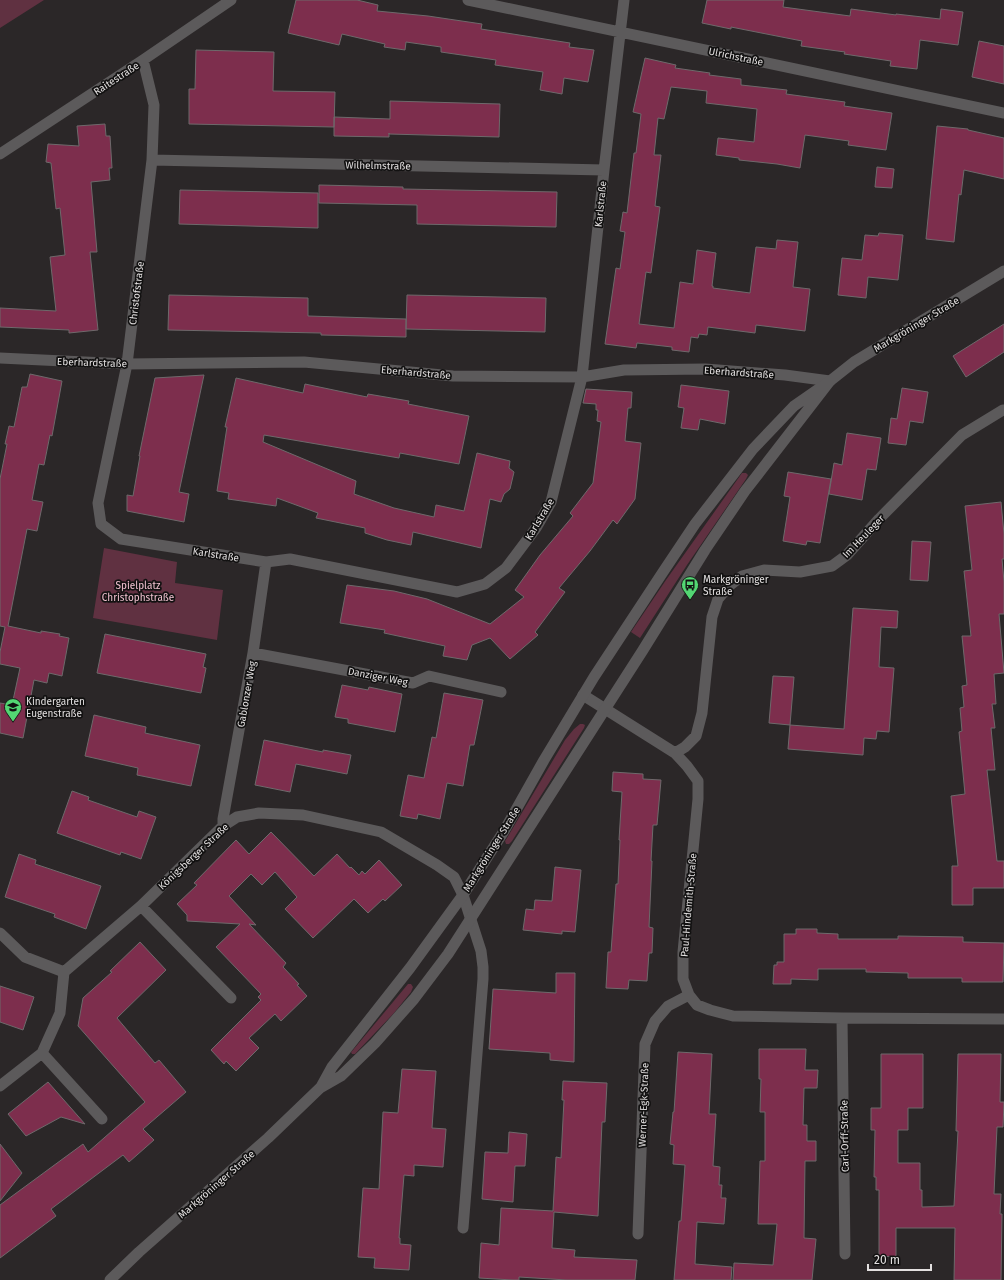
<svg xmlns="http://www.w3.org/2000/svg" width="1004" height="1280" font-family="'Fira Sans',sans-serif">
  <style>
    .green { fill: #603141 }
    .building { fill: #7d2e4d; stroke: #6e696b }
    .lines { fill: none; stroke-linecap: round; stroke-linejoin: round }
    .minor { stroke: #5c5a5b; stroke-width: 11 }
    .tertiary { stroke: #5c5a5b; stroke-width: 11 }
    .labels { text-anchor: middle; stroke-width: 3.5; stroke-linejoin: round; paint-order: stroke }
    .street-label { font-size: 10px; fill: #e3e0e0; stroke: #121111 }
    .poi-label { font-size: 10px; fill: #e3e0e0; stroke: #121111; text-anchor: start }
    .park-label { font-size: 10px; fill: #f1c2d0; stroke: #121111 }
  </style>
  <rect width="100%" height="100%" fill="#2b2728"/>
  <path class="green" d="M0 0H44L0 28Z
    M742 473H746L748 475 746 479 687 565 640 638 631 632 666 580Z
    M104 548 177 562 175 583 223 590 217 640 93 618Z
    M580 724H583L585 725 584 728 512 841 509 844H506L505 841 507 838 565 740 574 729Z
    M408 984H411L413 987 411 992 394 1013 355 1054H352L351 1052 353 1050Z"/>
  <path class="building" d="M296 0H357L378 5 377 11 428 16 482 24 481 29 570 43 569 47 594 50 588 82 564 78 562 94 540 90 543 72 495 65 496 60 441 52V47L406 42 405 50 384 47 385 44 342 34 339 45 288 33Z
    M707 0H784L783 7 850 16 851 9 896 15V14L940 19 941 9 963 12 958 45 920 40 917 69 890 66 891 61 844 54 845 52 801 46 802 41 731 27V29L702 23Z
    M979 41 1004 46V84L972 77Z
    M196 50 274 52 273 91 335 92 334 127 189 124V89H195Z
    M645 58 676 65 675 68 710 73 709 75 741 79V85L787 90 786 94 845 102 844 106 892 113 886 150 848 145 849 141 805 135 800 168 777 164 739 160V158L716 155 718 138 754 142 757 109 706 103 707 91 671 87 664 119 658 118 654 155H661L655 206 660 207 651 273 646 272 639 324 674 328 680 282 693 284 697 250 716 253 712 286H713V288L750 293 756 247 776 249 777 240 798 242 793 287 810 289 805 331 756 325 755 333 708 327 707 335 699 334 698 338 691 337 689 352 672 350V347L637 343 636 348 605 344 616 268 620 269 625 232 620 231 623 212 627 213 634 153H636L641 114 633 112Z
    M390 101 500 104 499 137 389 134V133V137L334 136V117L390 119Z
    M105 124 106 136H110L112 168H109L110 180 91 182 97 252H90L98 330 69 333V330L0 327V308L56 311 50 257 65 255 60 208 56 209 51 163 46 162 48 144 79 146 77 126Z
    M937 126 968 129V130L1004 138V179L964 170 961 195 959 194 954 242 926 239Z
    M877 167 894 169 892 188 875 187Z
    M319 185 403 187V189L557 192 556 227 417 224V205L319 203Z
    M180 190 318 193V228L179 224Z
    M879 233 903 235 898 280 868 277 866 298 838 295 842 258 862 260 865 235 878 236Z
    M169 295 308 298V316L406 319V337L321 335V333L168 330Z
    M407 295 546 298 545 332 406 329Z
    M1004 324V352L966 377 953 356Z
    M30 374 62 381 52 436 50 435 44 465 39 464 32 500 43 502 37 531 27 529 8 626 41 633V631L60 634 59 636 69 638 62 676 49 673 47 683 34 680 23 738 0 733V703L12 705 20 668 0 664V652L5 627 0 626V479L7 444H5L9 426 14 427 22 387H27Z
    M204 375 179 492 189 494 184 522 127 511V495L133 496 140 456H139L155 378Z
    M236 378 303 393 305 384 367 397 368 394 409 401 408 404 469 416 459 464 400 453 399 458 264 435 263 442 356 481 354 494 394 508 434 517 436 505 464 511 477 453 510 461 509 468 514 472 510 489 504 494 501 502 490 499 481 548 413 532 411 545 387 540 365 533V528L316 518 318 513 277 498 276 506 228 499 229 493 217 491 227 427H225Z
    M681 385 729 391 725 424 700 419 698 430 681 428 684 408 678 407Z
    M902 388 928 392 923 423 910 421 906 445 888 443 891 418 897 419Z
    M586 389 632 392 631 408H628L625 441 641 443 635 499 617 524 613 520 590 551 559 588 565 592 535 632 538 635 510 659 490 638 472 645 467 660 443 656 445 646 384 633 385 630 340 623 347 585 394 591 427 599 490 624 524 597 515 590 540 555 573 516 570 513 593 483 601 422 597 421 598 410H596V404L583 403Z
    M847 433 881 438 876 470 867 469 862 500 829 494 834 463 842 465Z
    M788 472 831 479 820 543 807 541 806 545 783 541 790 497 784 496Z
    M1001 502 1004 534V559H1002L1004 582V614H999L1004 673 994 674 996 704H992L995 728H991L995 770H987L997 861H1004V888H973V905H952V866H958L951 796 965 794 959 732 962 731 960 708 964 707 962 686 967 685 962 636H971L964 571 972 570 965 506Z
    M912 541 931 542 928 581 910 580Z
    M853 608 898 611 897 628 881 627 879 667 894 668 889 732 877 731 876 739 864 738 863 755 788 749 790 725 844 729Z
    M105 634 206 654 203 667 206 668 201 693 97 673Z
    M773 676 794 677 790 725 769 723Z
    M342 685 368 690 369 687 402 694 395 732 348 723V719L335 717Z
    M444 693 483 700 474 745H470L463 786 447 783 440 819 418 814 417 819 400 816 408 775 424 778 432 737 436 738Z
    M94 715 146 727 145 733 200 745 191 786 137 775 138 768 85 756Z
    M264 740 323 752V750L351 755 347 774 296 764 290 792 255 785Z
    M613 772 643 774V779L661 780 657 825H653L651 861H652L649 927 653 928 652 953H649L647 981 629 980 628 989 606 988 608 952H611L616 884H618L620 840H619L622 792 612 791Z
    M72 791 89 797 88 800 137 817 139 811 156 817 141 859 121 852 120 855 57 833Z
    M271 832 314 876 337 854 350 868 351 867 359 875 362 871 365 874 379 860 402 885 385 901 383 899 368 913 354 899 313 938 285 909 297 897 275 872 262 885 251 874 229 896 256 925 249 924 286 963 283 967 299 984 297 985 307 996 281 1021 275 1014 249 1038 259 1048 236 1071 226 1061 224 1064 211 1050 261 1000 258 997 261 994 216 947 240 924 187 921V915L177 904 197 885 194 883 236 840 249 854Z
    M19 854 36 860 35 864 101 886 86 929 54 917 55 914 5 897Z
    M555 867 581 870 575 932 562 931V934L523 930 526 909 534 910 535 900 552 901Z
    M796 929H817V933L838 934V939H898V936L963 937V942L1004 943 1003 982H962V978H908V973L866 972V969H818V980L791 979V984H773L774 965H777V962H784V934H796Z
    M140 942 166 970 117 1018 155 1063 159 1060 186 1092 143 1129 154 1140 129 1162 123 1155 51 1209 56 1216 0 1258V1205L83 1144 88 1152 145 1102 78 1026 83 998 112 972 110 971Z
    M556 973H575L574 1062 550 1060V1053L489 1049 493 989 556 993Z
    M0 986 34 997 23 1030 0 1022Z
    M759 1049H806L805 1070H818L817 1088H804L803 1125H807V1141H816V1161H805L804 1238 816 1239 812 1280H733L734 1263 773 1265 777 1224H758L760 1161H765V1112H760L761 1079H759Z
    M678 1052 712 1054 709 1114H716L713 1166 720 1167 719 1185H722L721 1198H726L724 1224 697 1222 695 1264 732 1267 731 1280H674L679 1221H681L685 1165 673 1164 674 1145 670 1144 673 1112H674Z
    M881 1054H923V1108H908V1130H898V1163H920V1190H922V1207L954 1206 958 1131H956L958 1054H1001L1000 1102H1004L1003 1127H997L994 1194H1001L1000 1214H1002L1001 1280H954L955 1228H896V1257L879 1256V1190H876V1177H874L875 1130H871V1108H881Z
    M402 1069 436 1071 432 1128 446 1129 443 1167 414 1165V1176L404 1175 399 1238H400V1244L411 1245 409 1270 374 1268 375 1258 358 1257 363 1188 379 1189 383 1112 398 1113Z
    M563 1081 607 1083 605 1122H602L598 1216 554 1212 552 1248 575 1250 574 1257 637 1260 635 1280H567L519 1277V1280H513L479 1278 481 1243 499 1245 501 1208 553 1211 556 1157 561 1158 564 1100H562Z
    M48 1082 85 1124 61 1117 26 1136 8 1114Z
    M509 1132 527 1134 525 1166H515L513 1202 482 1199 485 1152 508 1153Z
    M0 1144 22 1173 0 1201Z"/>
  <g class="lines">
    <path class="minor" d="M468 0 1004 113
      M143 60 154 105 152 160 127 364 98 503 101 524 121 539 266 562 290 559 457 592 485 584 506 568 536 528 551 502 582 377 604 170 624 0
      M0 154 143 60 231 0
      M152 160 604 170
      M0 358 127 364 304 362 453 376 582 377 624 370 705 369 785 375 830 381
      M253 653 413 683 429 676 501 692
      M583 695 675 753 687 766 698 781V799L683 952V979L689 995 697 1005 710 1010 733 1016 842 1018 1004 1019
      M675 753 685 747 696 736 702 713 712 617 718 599 729 586 742 576 764 570 800 572 832 566 847 555 879 519 962 435 1003 410H1004
      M223 826V819L253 653 266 562
      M141 906 231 998
      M0 933 25 957 64 972
      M842 1018 845 1254
      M42 1053 102 1119
      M0 1086 42 1053 60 1013 64 972 141 906 223 826 237 817 259 813 303 815 381 832 437 865 454 877 463 895 481 951 483 967V979L463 1228
      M638 1234 645 1044 655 1021 668 1006 689 995"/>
    <path class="tertiary" d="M321 1087 332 1067 410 968 463 895 504 831 544 760 594 677 663 572 695 524 753 449 794 406 830 381 854 362 1004 271
      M110 1280 139 1252 268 1138 320 1088 341 1076 375 1043 414 999 448 954 643 650 705 550 745 491 830 381"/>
  </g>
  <defs>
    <g id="bus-pin" transform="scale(0.9)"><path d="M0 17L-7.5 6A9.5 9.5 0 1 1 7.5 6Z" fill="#53d673" stroke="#121111"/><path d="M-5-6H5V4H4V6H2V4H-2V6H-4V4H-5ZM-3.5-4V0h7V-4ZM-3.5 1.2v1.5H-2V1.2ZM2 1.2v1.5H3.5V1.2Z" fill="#111"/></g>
    <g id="school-pin" transform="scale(0.9)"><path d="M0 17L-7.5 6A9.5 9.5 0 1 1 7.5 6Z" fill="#53d673" stroke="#121111"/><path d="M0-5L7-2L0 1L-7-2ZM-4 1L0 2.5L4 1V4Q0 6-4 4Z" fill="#111"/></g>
  </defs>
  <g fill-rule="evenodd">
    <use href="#bus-pin" x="690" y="585"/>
    <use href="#school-pin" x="13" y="707"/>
  </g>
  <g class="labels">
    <g class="street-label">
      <text transform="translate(736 56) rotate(12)" y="4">Ulrichstraße</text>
      <text transform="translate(116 78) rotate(-33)" y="4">Raitestraße</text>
      <text transform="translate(378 165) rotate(1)" y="4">Wilhelmstraße</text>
      <text transform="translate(600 204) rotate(-84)" y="4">Karlstraße</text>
      <text transform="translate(136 293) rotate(-83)" y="4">Christofstraße</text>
      <text transform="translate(916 324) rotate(-31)" y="4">Markgröninger Straße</text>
      <text transform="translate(92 362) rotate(2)" y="4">Eberhardstraße</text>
      <text transform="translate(416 372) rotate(5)" y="4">Eberhardstraße</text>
      <text transform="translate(739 372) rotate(4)" y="4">Eberhardstraße</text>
      <text transform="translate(539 519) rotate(-59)" y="4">Karlstraße</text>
      <text transform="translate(863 536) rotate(-46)" y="4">Im Heuleger</text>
      <text transform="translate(216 554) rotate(9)" y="4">Karlstraße</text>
      <text transform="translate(378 676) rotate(11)" y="4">Danziger Weg</text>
      <text transform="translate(246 694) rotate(-80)" y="4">Gablonzer Weg</text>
      <text transform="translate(491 849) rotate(-58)" y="4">Markgröninger Straße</text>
      <text transform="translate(193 856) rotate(-43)" y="4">Königsberger Straße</text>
      <text transform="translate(688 905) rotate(-85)" y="4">Paul-Hindemith-Straße</text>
      <text transform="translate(643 1105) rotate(-88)" y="4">Werner-Egk-Straße</text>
      <text transform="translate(844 1136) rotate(-91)" y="4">Carl-Orff-Straße</text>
      <text transform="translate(216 1184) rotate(-41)" y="4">Markgröninger Straße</text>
    </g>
    <g class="poi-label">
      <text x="703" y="583">Markgröninger<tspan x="703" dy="12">Straße</tspan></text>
      <text x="26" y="705">Kindergarten<tspan x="26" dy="12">Eugenstraße</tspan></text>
    </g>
    <g class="park-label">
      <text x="138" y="589">Spielplatz<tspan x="138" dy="12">Christophstraße</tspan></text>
    </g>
  </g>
  <path d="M868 1264v6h63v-6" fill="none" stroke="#e3e0e0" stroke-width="2"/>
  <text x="874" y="1264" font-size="12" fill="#e3e0e0" stroke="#121111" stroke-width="3" paint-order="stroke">20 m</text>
</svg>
